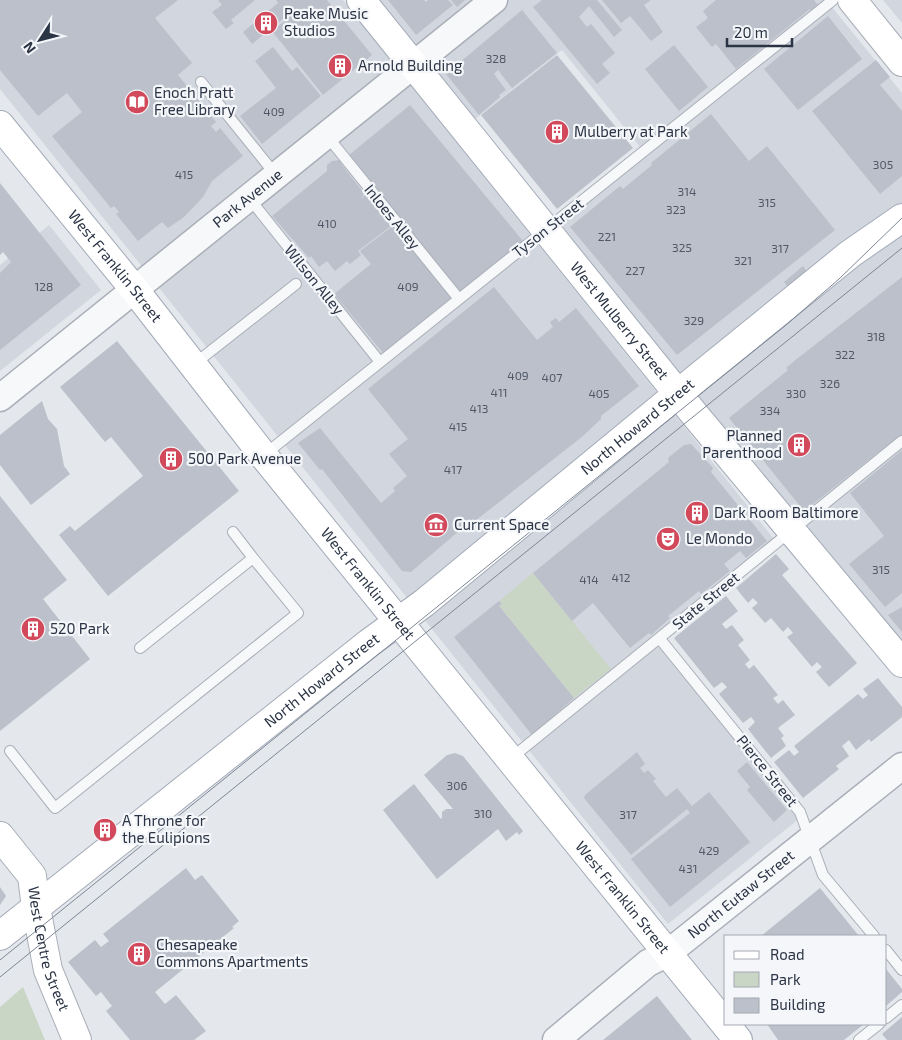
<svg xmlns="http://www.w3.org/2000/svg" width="902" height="1040" font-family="'Exo 2',sans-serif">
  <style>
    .built { fill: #d2d6de }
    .green { fill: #c9d6c5 }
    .building { fill: #bbc0ca }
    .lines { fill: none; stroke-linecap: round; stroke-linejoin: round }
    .service-casing { stroke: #a9aeb7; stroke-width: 12 }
    .tertiary-casing { stroke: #a9aeb7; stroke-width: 29 }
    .secondary-casing { stroke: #a9aeb7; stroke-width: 30 }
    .primary-casing { stroke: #a3abb8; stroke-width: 30 }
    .service { stroke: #f7f8fa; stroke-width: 10 }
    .tertiary { stroke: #f7f8fa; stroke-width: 26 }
    .secondary { stroke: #fff; stroke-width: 28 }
    .primary { stroke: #fff; stroke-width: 28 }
    .tram { stroke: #7d8696; stroke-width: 1 }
    .labels { text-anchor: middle; stroke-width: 4.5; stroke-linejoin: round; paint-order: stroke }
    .number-label { font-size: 12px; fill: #4f5766 }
    .poi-label { font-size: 15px; fill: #2b3445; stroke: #f4f6f9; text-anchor: start }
    .street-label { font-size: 15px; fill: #2b3445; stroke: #f4f6f9 }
  </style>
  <rect width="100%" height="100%" fill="#e4e7ec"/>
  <path class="built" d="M0 0H343L778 544 658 640 800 818 668 924 0 89Z
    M376 0H826L902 93V645L554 219 641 148 562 50 474 120Z
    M883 0H902V23Z
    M49 225 101 290 0 371V265Z"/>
  <path class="green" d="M533 573 611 669 574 698 499 606 502 604 499 601Z
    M23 987 45 1040H0V1007Z"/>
  <path class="building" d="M0 0H178L155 18 192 63 178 75 216 122 211 126 216 132 220 128 243 156 212 181 203 197 184 217 168 228 162 222 138 241 116 214 119 212 114 206 111 208 52 136 82 112 67 93 38 116 0 70Z
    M218 0H255L231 20 234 23 226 29 212 12 222 5Z
    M276 0H327L372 55 323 95 272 31 291 16 289 14 252 44 243 32 278 3Z
    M388 0H424L426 2 428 0H448L453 5 416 35Z
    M451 0H465L457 7Z
    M542 0H597L622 30 614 37 589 6 579 17 587 27 591 24 615 53 602 64 610 73 597 84 533 7Z
    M602 0H651L644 5 663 32 651 41 630 16 621 23Z
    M716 0H814L818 5 811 12 810 9 736 69 716 44 712 47 696 27 708 18 703 11Z
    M522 10 557 53 512 88 498 70 494 74 506 90 499 95 500 97 479 115 446 74Z
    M828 16 862 59 798 110 764 69Z
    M674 45 708 87 679 111 645 69Z
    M273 47 292 71 297 67 321 96 262 144 240 116 276 88 255 61Z
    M557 55 633 148 557 209 481 115Z
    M876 60 890 77 880 85 902 111V176L880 194 812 111Z
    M410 105 523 241 459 292 349 155Z
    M711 114 749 161 767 146 835 230 677 355 570 227 620 186 623 189 652 165 651 163Z
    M340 160 342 165 364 193 361 199 365 195 391 226 358 251 361 255 350 264 347 261 335 271 327 261 319 267 311 256 309 258 272 216 327 171V165L332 161Z
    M0 183 81 285 0 350V273L11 262 3 252 0 255Z
    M394 225 452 297 383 353 334 294 371 264 360 251Z
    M803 266 808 273 789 288 784 282Z
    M902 277V436L895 442 894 440 804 511 729 418 788 370 786 368 798 358Z
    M494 287 537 340 553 327 550 322 556 318 559 322 576 308 639 386 601 416V419L583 436 475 521 473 519 411 572 402 571 322 469 320 470 298 443 320 428 381 503 395 491 393 488 407 476 389 454 408 439 368 389Z
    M117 341 239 491 108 596 59 535 70 526 75 531 143 476 111 437 105 442 60 387Z
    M42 401 48 419 57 429 64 466 70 474 31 505 0 465V435Z
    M691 444 713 468 711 472 767 541 746 558 740 551 724 564 730 571 701 594 699 591 668 616 670 618 651 635 649 633 630 648 593 603 572 621 533 573 669 462 668 458 684 445Z
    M902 450V593L885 607 849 564 884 536 850 493Z
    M0 496 67 580 43 599 90 659 0 731Z
    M776 554 789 569 782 575 857 663 829 687 816 672 822 667 817 662 812 667 787 637 793 633 788 627 783 632 771 618 765 623 752 608 758 603 753 598 748 603 736 588Z
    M726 596 738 611 722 624 726 629 732 625 744 640 738 645 750 660 745 664 749 669 754 665 778 695 773 698 778 704 783 700 795 715 778 728 784 736 781 738 786 746 771 758 748 729 755 722 751 717 743 723 719 694 727 687 722 682 714 688 674 638Z
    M499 601 502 604 499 606 574 698 532 735 454 637Z
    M902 607V632L888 615Z
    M878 678 902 707V717L871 742 869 739 856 750 849 740 842 746 849 756 836 766 839 769 803 798 774 762 789 750 794 756 799 752 794 746 858 694 863 699 868 695 863 689Z
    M637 752 645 764 640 768 644 773 648 770 656 779 653 781 666 797 677 788 692 806 709 792 750 842 670 907 631 859 690 813 687 809 631 855 584 798 585 795Z
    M455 753 463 756 523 831 519 835 517 832 506 841 498 829 437 879 383 810 414 784 441 819 442 818V812L446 809H453L424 775 447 755Z
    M747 762 787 810 774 822 747 790 750 787 737 771Z
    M111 819 117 827 99 841 93 833Z
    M186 868 195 880 202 875 239 921 232 927 234 928 155 992 165 1004 176 995 206 1031 194 1040H130L106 1011 112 1006 101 992 96 996 68 962 95 940 101 947 109 941 103 934Z
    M0 887 6 896 0 905Z
    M820 888 859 936H761Z
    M886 969 902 989V992L886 1006Z
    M657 996 692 1040H603Z
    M902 1017V1040H887L882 1034Z
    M767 1024H864L844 1040H778Z"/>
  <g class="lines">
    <g class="service-casing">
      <path id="service" d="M201 82 275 174
        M327 136 459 299
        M249 198 380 362
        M193 365 296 284
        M264 455 833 0
        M233 532 253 558
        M660 639 800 812 823 875 874 936
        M10 751 55 808 298 613 253 558 140 648
        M510 759 902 441
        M886 950 902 970
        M886 1018 902 1005
        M859 1040 879 1024"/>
    </g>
    <g class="tertiary-casing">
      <g id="tertiary">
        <path id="s1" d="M0 398 494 0"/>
        <path id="s2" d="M556 1040 648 963 668 953 902 766"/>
      </g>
    </g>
    <g class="secondary-casing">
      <g id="secondary">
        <path d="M852 0 902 62"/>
        <path id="s3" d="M0 836 32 876 36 908 48 970 77 1040"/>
      </g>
    </g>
    <g class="primary-casing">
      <g id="primary">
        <path id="s4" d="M361 0 695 415 902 663"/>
        <path id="s5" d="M0 125 134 289 263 455 738 1040"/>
        <path id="s6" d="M0 936 369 643 424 603 697 378 850 254 902 218"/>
      </g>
    </g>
    <use href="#service" class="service"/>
    <use href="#tertiary" class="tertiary"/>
    <use href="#secondary" class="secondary"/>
    <use href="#primary" class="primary"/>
    <path class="tram" d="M0 960 786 325 839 279 902 218
      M0 977 902 248"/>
  </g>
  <defs>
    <g id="building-disc" transform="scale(1.25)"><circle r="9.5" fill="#d1495b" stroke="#f4f6f9"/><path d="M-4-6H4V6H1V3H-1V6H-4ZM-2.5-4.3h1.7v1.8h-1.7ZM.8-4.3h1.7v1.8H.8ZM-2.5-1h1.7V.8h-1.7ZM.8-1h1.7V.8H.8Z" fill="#fff"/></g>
    <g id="library-disc" transform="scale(1.25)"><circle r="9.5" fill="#d1495b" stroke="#f4f6f9"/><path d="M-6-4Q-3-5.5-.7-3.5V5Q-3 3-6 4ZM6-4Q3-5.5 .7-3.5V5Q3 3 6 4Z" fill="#fff"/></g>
    <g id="museum-disc" transform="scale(1.25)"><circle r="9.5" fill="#d1495b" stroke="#f4f6f9"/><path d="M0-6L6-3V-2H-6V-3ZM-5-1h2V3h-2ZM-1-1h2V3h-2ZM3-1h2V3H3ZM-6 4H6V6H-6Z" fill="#fff"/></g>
    <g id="theatre-disc" transform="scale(1.25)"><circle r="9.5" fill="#d1495b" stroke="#f4f6f9"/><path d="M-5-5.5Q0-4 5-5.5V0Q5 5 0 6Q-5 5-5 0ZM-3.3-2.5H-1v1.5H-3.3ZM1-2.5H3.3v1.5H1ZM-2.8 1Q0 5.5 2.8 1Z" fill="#fff"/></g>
  </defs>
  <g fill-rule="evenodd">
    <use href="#building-disc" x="266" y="23"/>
    <use href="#building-disc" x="340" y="66"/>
    <use href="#library-disc" x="137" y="102"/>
    <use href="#building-disc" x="557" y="132"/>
    <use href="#building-disc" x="799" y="445"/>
    <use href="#building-disc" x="171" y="459"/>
    <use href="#building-disc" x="697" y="513"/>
    <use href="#museum-disc" x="436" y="525"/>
    <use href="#theatre-disc" x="668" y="539"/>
    <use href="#building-disc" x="33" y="629"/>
    <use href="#building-disc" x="105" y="830"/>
    <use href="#building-disc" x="139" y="954"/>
  </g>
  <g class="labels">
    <g class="number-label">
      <text x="496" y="63">328</text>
      <text x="274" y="116">409</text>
      <text x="883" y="169">305</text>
      <text x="184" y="179">415</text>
      <text x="687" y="196">314</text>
      <text x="767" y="207">315</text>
      <text x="676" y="214">323</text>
      <text x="327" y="228">410</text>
      <text x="607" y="241">221</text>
      <text x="682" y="252">325</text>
      <text x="780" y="253">317</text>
      <text x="743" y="265">321</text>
      <text x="635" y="275">227</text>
      <text x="44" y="291">128</text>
      <text x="408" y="291">409</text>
      <text x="694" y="325">329</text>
      <text x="876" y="341">318</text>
      <text x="845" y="359">322</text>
      <text x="518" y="380">409</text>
      <text x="552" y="382">407</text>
      <text x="830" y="388">326</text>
      <text x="499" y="397">411</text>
      <text x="599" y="398">405</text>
      <text x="796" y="398">330</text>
      <text x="479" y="413">413</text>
      <text x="770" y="415">334</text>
      <text x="458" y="431">415</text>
      <text x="453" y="474">417</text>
      <text x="881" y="574">315</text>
      <text x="621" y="582">412</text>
      <text x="589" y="584">414</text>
      <text x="457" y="790">306</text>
      <text x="483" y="818">310</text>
      <text x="628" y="819">317</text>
      <text x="709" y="855">429</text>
      <text x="688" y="873">431</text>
    </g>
    <g class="poi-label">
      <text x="284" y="19">Peake Music<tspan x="284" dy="17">Studios</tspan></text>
      <text x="358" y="71">Arnold Building</text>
      <text x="154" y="98">Enoch Pratt<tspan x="154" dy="17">Free Library</tspan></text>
      <text x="574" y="137">Mulberry at Park</text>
      <text x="782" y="441" text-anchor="end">Planned<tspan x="782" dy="17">Parenthood</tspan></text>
      <text x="188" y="464">500 Park Avenue</text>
      <text x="714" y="518">Dark Room Baltimore</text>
      <text x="454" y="530">Current Space</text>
      <text x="686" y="544">Le Mondo</text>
      <text x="50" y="634">520 Park</text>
      <text x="122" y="826">A Throne for<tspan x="122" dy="17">the Eulipions</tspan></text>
      <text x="156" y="950">Chesapeake<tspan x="156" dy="17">Commons Apartments</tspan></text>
    </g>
    <g class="street-label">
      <text dy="5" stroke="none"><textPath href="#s1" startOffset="318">Park Avenue</textPath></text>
      <text transform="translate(392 217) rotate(51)" y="5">Inloes Alley</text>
      <text transform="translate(548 228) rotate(-38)" y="5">Tyson Street</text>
      <text dy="5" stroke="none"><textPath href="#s5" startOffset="182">West Franklin Street</textPath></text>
      <text transform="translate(314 280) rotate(51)" y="5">Wilson Alley</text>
      <text dy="5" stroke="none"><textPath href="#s4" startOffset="412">West Mulberry Street</textPath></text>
      <text dy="5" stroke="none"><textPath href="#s6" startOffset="816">North Howard Street</textPath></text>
      <text dy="5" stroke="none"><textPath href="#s5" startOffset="588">West Franklin Street</textPath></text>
      <text transform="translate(706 601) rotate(-39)" y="5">State Street</text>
      <text dy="5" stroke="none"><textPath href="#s6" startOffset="411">North Howard Street</textPath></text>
      <text transform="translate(767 771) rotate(51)" y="5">Pierce Street</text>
      <text dy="5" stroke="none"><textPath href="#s2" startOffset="236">North Eutaw Street</textPath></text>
      <text dy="5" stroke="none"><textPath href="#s5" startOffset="992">West Franklin Street</textPath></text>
      <text dy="5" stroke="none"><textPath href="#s3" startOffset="126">West Centre Street</textPath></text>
    </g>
  </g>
  <rect x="724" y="935" width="162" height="90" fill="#f4f6f9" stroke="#a4a8b1"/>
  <rect x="734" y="951" width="25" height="8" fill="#ffffff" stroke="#a4a8b1"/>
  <text x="770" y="960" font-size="15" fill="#2b3445">Road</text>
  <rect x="734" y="972" width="25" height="15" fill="#c9d6c5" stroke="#a4a8b1"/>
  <text x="770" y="985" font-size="15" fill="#2b3445">Park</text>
  <rect x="734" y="998" width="25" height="15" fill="#bbc0ca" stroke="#a4a8b1"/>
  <text x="770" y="1010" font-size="15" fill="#2b3445">Building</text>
  <g transform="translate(40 40) rotate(234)" stroke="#f4f6f9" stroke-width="4" paint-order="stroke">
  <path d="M0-4L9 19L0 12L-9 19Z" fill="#2b3445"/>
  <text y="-8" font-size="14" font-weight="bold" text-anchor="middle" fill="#2b3445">N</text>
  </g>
  <path d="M727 38v8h65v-8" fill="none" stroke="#2b3445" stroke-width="2.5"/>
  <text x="734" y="38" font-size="15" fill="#2b3445" stroke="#f4f6f9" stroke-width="4" paint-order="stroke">20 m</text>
</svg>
